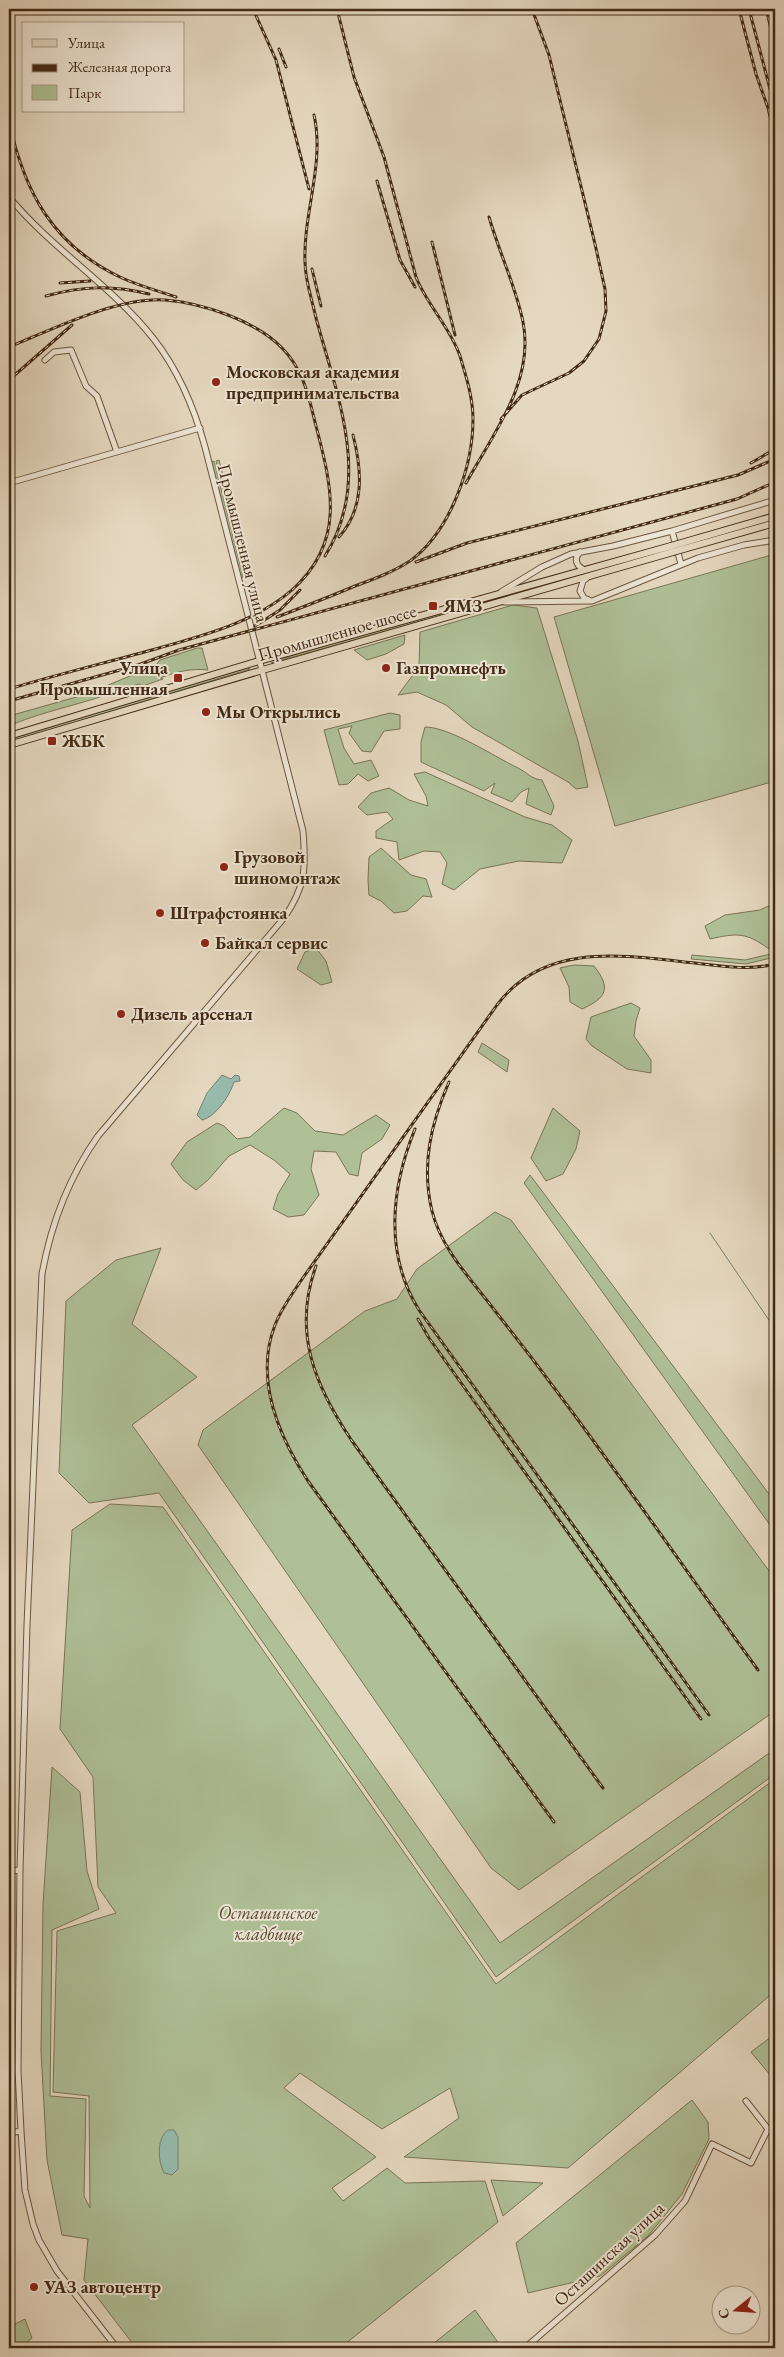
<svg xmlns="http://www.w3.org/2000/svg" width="784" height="2357" font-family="'EB Garamond',serif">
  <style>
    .green { fill: #afc097; stroke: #797556 }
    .water { fill: #97bbad; stroke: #758170 }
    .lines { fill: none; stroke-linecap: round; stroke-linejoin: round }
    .stream { stroke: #758170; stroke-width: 1 }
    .minor-casing { stroke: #6c563f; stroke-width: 7 }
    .major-casing { stroke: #432a14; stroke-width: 8 }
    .minor { stroke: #eee6d6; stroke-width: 5 }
    .major { stroke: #e5d8c0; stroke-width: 6 }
    .rail-casing { stroke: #432a14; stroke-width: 3 }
    .rail { stroke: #eee6d6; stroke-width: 1; stroke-dasharray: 4; stroke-linecap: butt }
    .major-bridge-casing { stroke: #432a14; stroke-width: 8; stroke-linecap: butt }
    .major-bridge { stroke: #e5d8c0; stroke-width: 6 }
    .poi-dot { fill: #8f2418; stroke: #eee6d6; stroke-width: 2 }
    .labels { text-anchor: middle; stroke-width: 4; stroke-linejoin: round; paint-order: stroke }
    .poi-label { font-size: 18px; font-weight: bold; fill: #432a14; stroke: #eee6d6; text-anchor: start }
    .street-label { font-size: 18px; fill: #432a14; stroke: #eee6d6 }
    .park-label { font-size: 18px; font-style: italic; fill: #59482e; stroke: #eee6d6 }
  </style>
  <rect width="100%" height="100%" fill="#e5d8c0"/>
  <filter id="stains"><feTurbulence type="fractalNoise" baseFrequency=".004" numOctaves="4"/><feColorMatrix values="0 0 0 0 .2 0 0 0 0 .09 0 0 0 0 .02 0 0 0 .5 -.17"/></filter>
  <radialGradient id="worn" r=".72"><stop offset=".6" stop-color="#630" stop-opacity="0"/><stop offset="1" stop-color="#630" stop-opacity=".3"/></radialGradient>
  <path class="green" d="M219 460 248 576 245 577 216 461Z
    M214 461 243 577 240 578 211 462Z
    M775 554V781L615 826 554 617Z
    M590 573 566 581 271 663 308 650Z
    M513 605 537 608 578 741 588 787 576 789 568 782 472 727 446 705 417 692 398 695 419 667 420 632Z
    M405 635 404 644 386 654 367 660 354 650Z
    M197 648H202L208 670C190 668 176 672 160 678L163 679 143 686 139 684 128 687 125 691C111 691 100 698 87 701 60 709 34 715 9 726V716L87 694 156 665 160 660Z
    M247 668 250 669 10 742 9 739Z
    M390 713 400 715V729L384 731 371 752 362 751 349 733 352 726 338 729 344 748 354 764 371 760 379 776 368 781 358 774 348 784 339 785 324 730Z
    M425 727C450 727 495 757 518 768 528 773 531 779 542 780L554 806 551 815 526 804 529 788 521 792 512 802 491 793 495 783 484 791 421 762V742Z
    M425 772 525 817 552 825 572 840 562 863 519 861 480 869 454 890 442 884 447 863 440 852 424 851 399 860 397 842 376 838V831L393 819 387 812 367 815 358 807 371 793 389 788 409 800 428 806 426 796 414 774Z
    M381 848 411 875 426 879 432 897 423 896 407 911 394 913 381 901 369 895 368 880 369 857Z
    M775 903V947L769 949C746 932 737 933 710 939L705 926 725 915 760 910Z
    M316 948 326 961 332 982 321 985 297 969 305 952Z
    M775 953V957L746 964 691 959 692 955 745 960Z
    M574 965 594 966C612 989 606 998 582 1009L570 1002 569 987 560 968Z
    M631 1003 640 1008 636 1021 634 1036 651 1060V1073L627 1069 592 1046 586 1039 591 1017Z
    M482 1043 509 1060 507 1072 478 1052Z
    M284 1108 297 1113 315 1131 343 1135 376 1115 390 1125 382 1139 362 1153 358 1176 349 1174 336 1152 314 1151 311 1169 319 1195 304 1215 288 1217 273 1209 278 1194 290 1174 274 1160 250 1145 229 1156 208 1180 196 1190 183 1180 171 1164 187 1142 217 1123 224 1126 237 1139 250 1137Z
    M553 1108 580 1131 576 1149 563 1174 546 1181 531 1158Z
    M530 1175 775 1502V1532L524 1183Z
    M495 1212 511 1220 775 1579V1711L519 1890 491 1868 198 1445 203 1430 365 1311 397 1299 417 1269Z
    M161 1248 132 1324 197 1377 132 1425 500 1943 775 1749V1774L496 1977 159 1493 89 1503 59 1473 66 1301 116 1260Z
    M110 1504 163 1507 496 1984 775 1779V1991L568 2168 404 2157 459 2118 450 2088 382 2129 300 2073 284 2088 376 2157 332 2188 343 2201 387 2168 405 2183 485 2181 498 2222 340 2348H136L84 2280 88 2239 62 2235 47 2160 41 2051 43 1905 52 1767 80 1792 87 1871 99 1909 52 1930 50 2096 86 2099 84 2196 90 2208 89 2096 53 2092 57 1931 116 1913 98 1887 93 1777 60 1729 72 1530Z
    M775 2034V2081L751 2052Z
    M692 2100 708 2122 709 2139 682 2194 648 2236 600 2276 528 2293 516 2243Z
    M491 2180 543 2183 503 2216Z
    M475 2310 502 2348H428Z
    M25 2319 32 2338 20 2348H9V2327Z"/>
  <path class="water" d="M222 1075 231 1079 235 1075 239 1076 240 1081 234 1082C230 1095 216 1117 202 1120L197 1115 207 1093Z
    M168 2130H174L178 2137V2169L172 2175 164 2173C158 2161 156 2139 168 2130Z"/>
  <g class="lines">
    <path class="stream" d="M710 1233 775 1329"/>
    <g class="minor-casing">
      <path id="minor" d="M9 197C52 249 111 285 153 338 179 371 194 407 205 447L303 831C306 868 306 886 284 918L98 1136C69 1177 51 1224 42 1274L27 1625 20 1870 18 2070 21 2131 25 2190 33 2224 39 2240 57 2271 117 2348
        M45 360 54 352 71 350 86 386 97 396 117 452
        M9 483 200 428
        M672 531 681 564
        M580 552C573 559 577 567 585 570
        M587 578 583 581 580 591 584 598 589 600
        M501 592 542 567 571 554 613 546 672 531 775 500
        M504 602 592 601 698 558 744 545 775 540
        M9 1871 20 1870
        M9 2133 21 2131
        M525 2348 655 2235 685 2201 712 2144 751 2163 768 2129 746 2101"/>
    </g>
    <g class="major-casing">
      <path id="major" d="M9 736 259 661 671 546
        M9 745 266 669 673 552"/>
    </g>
    <use href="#minor" class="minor"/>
    <use href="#major" class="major"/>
    <g class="rail-casing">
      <path id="rail" d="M253 9 276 60 309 189
        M739 9 756 74 768 108 775 138
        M749 9 775 108
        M766 9 775 45
        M279 49 286 67
        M314 115C325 163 303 213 305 262 305 281 312 299 316 318 337 396 373 480 325 556
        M9 121C24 192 53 246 122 278 140 286 158 291 176 297
        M377 181 400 260 415 287
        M432 242 455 335
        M312 269 321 306
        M60 283 90 281
        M46 296C82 286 112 285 149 294
        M9 347C53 329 117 297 165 300 203 303 256 321 282 348 304 370 309 398 316 426 332 487 346 542 292 590 255 622 205 635 159 648 109 662 59 674 9 689
        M9 380 72 325
        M501 419 522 395 569 373 584 361 599 339 606 311 605 289 595 244 549 55 532 9
        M751 463 775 449
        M466 483C493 434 535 381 523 322 516 287 499 252 489 217
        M339 537C365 508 362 470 353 435
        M416 562 467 543 738 475 775 459
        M277 617C303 607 329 597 355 586 374 579 393 572 410 561 450 532 473 467 473 419 473 398 466 376 460 356 450 327 427 305 416 277L384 157 354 77 337 9
        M255 626 280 610 300 590
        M179 650 737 499 775 482
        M9 701 138 665 179 650
        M449 1082C431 1123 421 1165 432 1211 441 1247 467 1275 489 1303 509 1329 530 1355 549 1381 621 1476 688 1574 758 1670
        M415 1129C391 1188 384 1254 419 1310L709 1715
        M316 1266C292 1332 315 1386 352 1441L603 1788
        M418 1319 429 1338 701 1719
        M554 1822 308 1481C278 1435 254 1379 275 1325 281 1309 291 1296 300 1282L497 1005C547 938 632 957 703 964 727 967 751 970 775 964"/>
    </g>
    <use href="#rail" class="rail"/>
    <g class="major-bridge-casing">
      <path id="major-bridge" d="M671 546 775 516
        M673 552 775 523"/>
    </g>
    <use href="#major-bridge" class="major-bridge"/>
  </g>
  <g class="poi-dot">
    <circle cx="216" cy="382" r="5"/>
    <rect x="428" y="601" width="10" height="10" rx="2.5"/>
    <circle cx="386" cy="668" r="5"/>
    <rect x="173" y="673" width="10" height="10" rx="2.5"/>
    <circle cx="206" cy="712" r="5"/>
    <rect x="47" y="736" width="10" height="10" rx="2.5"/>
    <circle cx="224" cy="867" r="5"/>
    <circle cx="160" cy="913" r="5"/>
    <circle cx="205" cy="943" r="5"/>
    <circle cx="121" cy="1014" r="5"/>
    <circle cx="34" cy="2287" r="5"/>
  </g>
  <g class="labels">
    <g class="poi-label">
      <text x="226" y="378">Московская академия<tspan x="226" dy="21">предпринимательства</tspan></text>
      <text x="443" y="612">ЯМЗ</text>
      <text x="168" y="674" text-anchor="end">Улица<tspan x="168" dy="21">Промышленная</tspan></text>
      <text x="396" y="674">Газпромнефть</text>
      <text x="216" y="718">Мы Открылись</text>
      <text x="62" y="747">ЖБК</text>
      <text x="234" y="863">Грузовой<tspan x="234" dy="21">шиномонтаж</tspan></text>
      <text x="170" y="919">Штрафстоянка</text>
      <text x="215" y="949">Байкал сервис</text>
      <text x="131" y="1020">Дизель арсенал</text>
      <text x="44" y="2293">УАЗ автоцентр</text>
    </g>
    <g class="street-label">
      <text transform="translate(243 543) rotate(76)" y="6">Промышленная улица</text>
      <text transform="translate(337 633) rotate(-16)" y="6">Промышленное шоссе</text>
      <text transform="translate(609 2254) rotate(-43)" y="6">Осташинская улица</text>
    </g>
    <g class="park-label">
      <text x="268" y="1919">Осташинское<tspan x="268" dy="21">кладбище</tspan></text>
    </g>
  </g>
  <rect width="784" height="2357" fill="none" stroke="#e5d8c0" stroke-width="30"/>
  <rect x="10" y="10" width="764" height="2337" fill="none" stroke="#432a14" stroke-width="2.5"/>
  <rect x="15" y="15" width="754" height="2327" fill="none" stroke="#432a14"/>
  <rect x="22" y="22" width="162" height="90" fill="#eee6d6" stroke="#aa9b88"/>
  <rect x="32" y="39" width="25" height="8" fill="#e5d8c0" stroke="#aa9b88"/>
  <text x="68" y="48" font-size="15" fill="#432a14">Улица</text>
  <rect x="32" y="64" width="25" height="8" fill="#432a14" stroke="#aa9b88"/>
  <text x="68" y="72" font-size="15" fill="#432a14">Железная дорога</text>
  <rect x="32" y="85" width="25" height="15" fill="#afc097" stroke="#aa9b88"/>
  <text x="68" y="98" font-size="15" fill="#432a14">Парк</text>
  <g transform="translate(736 2310) rotate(253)"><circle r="24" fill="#eee6d6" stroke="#aa9b88"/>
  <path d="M0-4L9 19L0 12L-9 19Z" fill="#8f2418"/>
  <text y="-8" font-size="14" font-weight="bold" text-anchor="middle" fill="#432a14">С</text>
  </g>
  <rect width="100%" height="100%" filter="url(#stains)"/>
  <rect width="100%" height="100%" fill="url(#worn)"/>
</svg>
